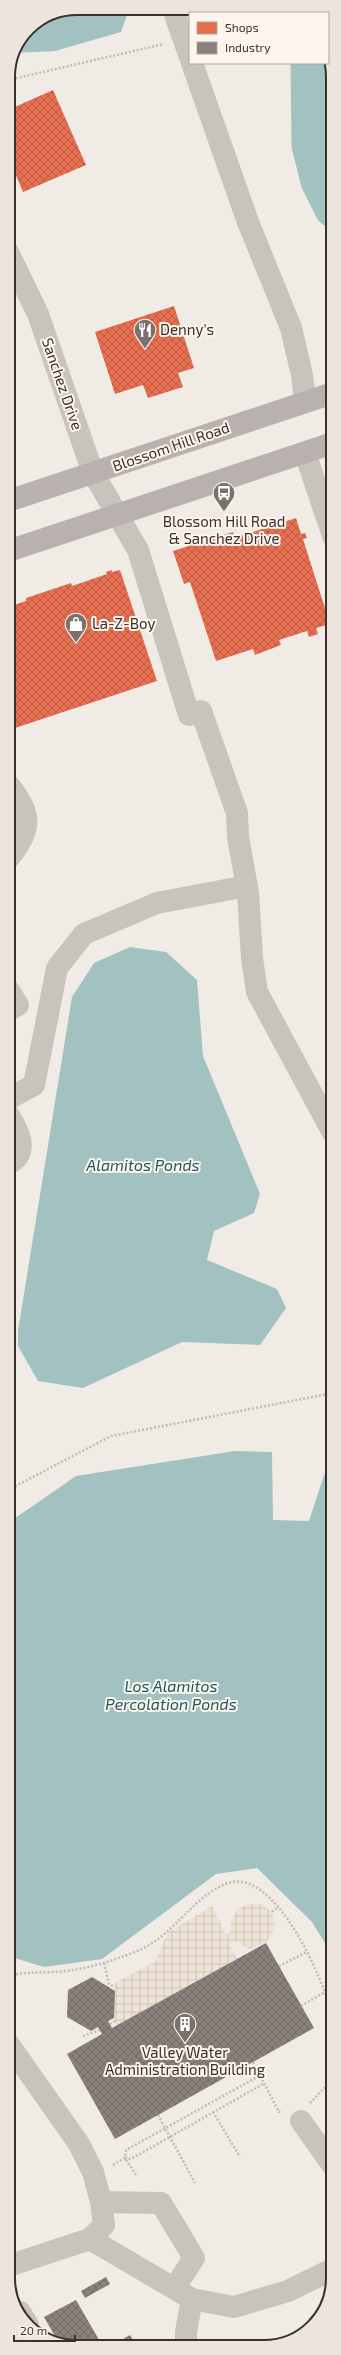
<svg xmlns="http://www.w3.org/2000/svg" width="341" height="2355" font-family="'Exo 2',sans-serif">
  <style>
    .plaza { fill: url(#plaza-grid) }
    .water { fill: #a1c2c1 }
    .shops { fill: url(#shops-cross-hatch) }
    .industry { fill: url(#industry-cross-hatch) }
    .lines { fill: none; stroke-linecap: round; stroke-linejoin: round }
    .river { stroke: #a1c2c1; stroke-width: 37 }
    .path { stroke: #c2bbb6; stroke-width: 2.5; stroke-dasharray: 2 2; stroke-linecap: butt }
    .minor { stroke: #c9c3be; stroke-width: 22 }
    .major { stroke: #b8b1ad; stroke-width: 22 }
    .labels { text-anchor: middle; stroke-width: 4; stroke-linejoin: round; paint-order: stroke }
    .poi-label { font-size: 15px; fill: #3b302b; stroke: #fbf5ee; text-anchor: start }
    .street-label { font-size: 15px; fill: #3b302b; stroke: #fbf5ee }
    .water-label { font-size: 16px; font-style: italic; fill: #1f5a5e; stroke: #fbf5ee }
    .rim { fill: none; stroke: #3b302b; stroke-width: 2 }
  </style>
  <defs>
    <pattern id="plaza-grid" width="8" height="8" patternUnits="userSpaceOnUse"><rect width="8" height="8" fill="#eee3d5"/><path d="M0 4h8M4 0v8" fill="none" stroke="#cdc3b7"/></pattern>
    <pattern id="shops-cross-hatch" width="8" height="8" patternUnits="userSpaceOnUse"><rect width="8" height="8" fill="#e76f51"/><path d="M0 0l8 8M0 8l8-8" fill="none" stroke="#bc5c43"/></pattern>
    <pattern id="industry-cross-hatch" width="8" height="8" patternUnits="userSpaceOnUse"><rect width="8" height="8" fill="#8a817c"/><path d="M0 0l8 8M0 8l8-8" fill="none" stroke="#726a66"/></pattern>
  </defs>
  <rect width="100%" height="100%" fill="#f0ebe5"/>
  <path class="plaza" d="M247 1904H260L272 1912 275 1927 267 1942 250 1949 235 1941 229 1943 237 1959 117 2026 114 2018 115 1983 156 1961 167 1933 212 1906 226 1935 230 1933 231 1921 237 1910Z"/>
  <path class="water" d="M128 12 121 32 55 51 13 53 28 28 51 13Z
    M130 947 166 952 197 980 203 1056 260 1194 254 1213 214 1231 207 1260 277 1289 286 1308 260 1345 182 1342 83 1388 38 1381 18 1346V1331L72 997 94 963Z
    M235 1451 272 1452 273 1520 309 1521 331 1454 333 1453V1956L312 1922 257 1868 216 1874 102 1959 44 1967 8 1956V1523L76 1476Z"/>
  <path class="shops" d="M53 90 86 165 23 192 8 156V110Z
    M174 306 194 368 178 373 183 387 148 398 143 385 115 394 95 332Z
    M8 412 16 434 8 437Z
    M296 518 301 534 305 533 307 538 303 539 330 624 316 628 318 634 309 637 307 631 279 640 281 645 255 655 253 649 216 661 190 582 184 584 173 551 233 532 235 538Z
    M112 570V572L120 570 157 681 15 728 8 708V607L26 601V598L71 583 72 586 107 574 106 572Z"/>
  <path class="industry" d="M266 1943 314 2028 115 2139 67 2054 102 2034 98 2027 91 2031 67 2017 68 1990 92 1977 115 1991 114 2018 108 2021 112 2028Z
    M106 2277 110 2284 85 2298 81 2291Z
    M76 2300 102 2345H60L44 2317Z
    M317 2321 295 2340 272 2346V2345Z
    M130 2335 136 2345H113Z"/>
  <g class="lines">
    <path class="river" d="M309 63 310 145 319 181 333 209"/>
    <path class="path" d="M8 80 164 44
      M8 1490 111 1436 333 1393
      M272 1912 279 1906
      M104 1963 109 1984 114 1987
      M279 1966 307 1952
      M8 1976C24 1972 37 1973 53 1972 76 1971 100 1965 121 1957 130 1954 141 1950 149 1945 177 1929 197 1894 228 1883 276 1867 326 1984 333 2019
      M301 2006 325 1992
      M110 2024 115 2021
      M83 2036 100 2030
      M253 2062 279 2112 282 2110
      M259 2076 126 2150 125 2158 131 2159 263 2084
      M310 2103 333 2079
      M213 2112 240 2157
      M158 2115 195 2183
      M113 2165 125 2158 136 2175"/>
    <path class="minor" d="M174 12 190 57
      M192 63 248 222 291 328 302 375 305 402
      M8 252 38 314 93 473 138 550 189 715
      M305 453 333 536
      M201 711 237 813 238 837 248 893 252 958 257 992 333 1133
      M8 784C32 813 33 829 8 859
      M8 989 18 1005 8 1011
      M8 1099 34 1085 57 968 84 934 157 903 247 886
      M8 1114C18 1130 31 1153 8 1164
      M8 2043 79 2144 93 2172 101 2202 104 2225 90 2239 8 2266
      M301 2121 333 2166
      M101 2202 161 2203 194 2258 175 2287
      M90 2239 192 2299 234 2307 288 2291 333 2269
      M20 2312 28 2325
      M186 2346V2332L192 2299"/>
    <path class="major" d="M8 501 333 393
      M8 551 333 443"/>
  </g>
  <defs>
    <g id="restaurant-pin" transform="scale(1.15)"><path d="M0 17L-7.5 6A9.5 9.5 0 1 1 7.5 6Z" fill="#7a716c" stroke="#fbf5ee"/><path d="M-5-6h1v4h1v-4h1v4h1v-4h1v5L-1.5 .5V6h-2V.5L-5-1ZM5-6V6H3V1.5H1.5Q1.5-4 5-6Z" fill="#fff"/></g>
    <g id="bus-pin" transform="scale(1.15)"><path d="M0 17L-7.5 6A9.5 9.5 0 1 1 7.5 6Z" fill="#7a716c" stroke="#fbf5ee"/><path d="M-5-6H5V4H4V6H2V4H-2V6H-4V4H-5ZM-3.5-4V0h7V-4ZM-3.5 1.2v1.5H-2V1.2ZM2 1.2v1.5H3.5V1.2Z" fill="#fff"/></g>
    <g id="shop-pin" transform="scale(1.15)"><path d="M0 17L-7.5 6A9.5 9.5 0 1 1 7.5 6Z" fill="#7a716c" stroke="#fbf5ee"/><path d="M-5-2.5h2.3a2.7 3.5 0 0 1 5.4 0H5L5.5 6h-11ZM-1.5-2.5h3a1.5 2.3 0 0 0-3 0Z" fill="#fff"/></g>
    <g id="building-pin" transform="scale(1.15)"><path d="M0 17L-7.5 6A9.5 9.5 0 1 1 7.5 6Z" fill="#7a716c" stroke="#fbf5ee"/><path d="M-4-6H4V6H1V3H-1V6H-4ZM-2.5-4.3h1.7v1.8h-1.7ZM.8-4.3h1.7v1.8H.8ZM-2.5-1h1.7V.8h-1.7ZM.8-1h1.7V.8H.8Z" fill="#fff"/></g>
  </defs>
  <g fill-rule="evenodd">
    <use href="#restaurant-pin" x="145" y="330"/>
    <use href="#bus-pin" x="224" y="493"/>
    <use href="#shop-pin" x="76" y="624"/>
    <use href="#building-pin" x="185" y="2024"/>
  </g>
  <g class="labels">
    <g class="poi-label">
      <text x="160" y="335">Denny's</text>
      <text x="224" y="527" text-anchor="middle">Blossom Hill Road<tspan x="224" dy="17">&amp; Sanchez Drive</tspan></text>
      <text x="92" y="629">La-Z-Boy</text>
      <text x="185" y="2058" text-anchor="middle">Valley Water<tspan x="185" dy="17">Administration Building</tspan></text>
    </g>
    <g class="street-label">
      <text transform="translate(62 384) rotate(71)" y="5">Sanchez Drive</text>
      <text transform="translate(171 447) rotate(-19)" y="5">Blossom Hill Road</text>
    </g>
    <g class="water-label">
      <text x="143" y="1171">Alamitos Ponds</text>
      <text x="171" y="1692">Los Alamitos<tspan x="171" dy="18">Percolation Ponds</tspan></text>
    </g>
  </g>
  <path d="M0 0H341V2355H0ZM77 15H264A62 62 0 0 1 326 77V2278A62 62 0 0 1 264 2340H77A62 62 0 0 1 15 2278V77A62 62 0 0 1 77 15Z" fill="#ece5de" fill-rule="evenodd"/>
  <path class="rim" d="M77 15H264A62 62 0 0 1 326 77V2278A62 62 0 0 1 264 2340H77A62 62 0 0 1 15 2278V77A62 62 0 0 1 77 15Z"/>
  <rect x="189" y="12" width="140" height="52" fill="#fbf5ee" stroke="#aea6a0"/>
  <rect x="197" y="22" width="20" height="12" fill="#e76f51" stroke="#aea6a0"/>
  <text x="225" y="32" font-size="12" fill="#3b302b">Shops</text>
  <rect x="197" y="42" width="20" height="12" fill="#8a817c" stroke="#aea6a0"/>
  <text x="225" y="52" font-size="12" fill="#3b302b">Industry</text>
  <path d="M14 2335v6h61v-6" fill="none" stroke="#3b302b" stroke-width="2"/>
  <text x="20" y="2335" font-size="12" fill="#3b302b" stroke="#fbf5ee" stroke-width="3" paint-order="stroke">20 m</text>
</svg>
